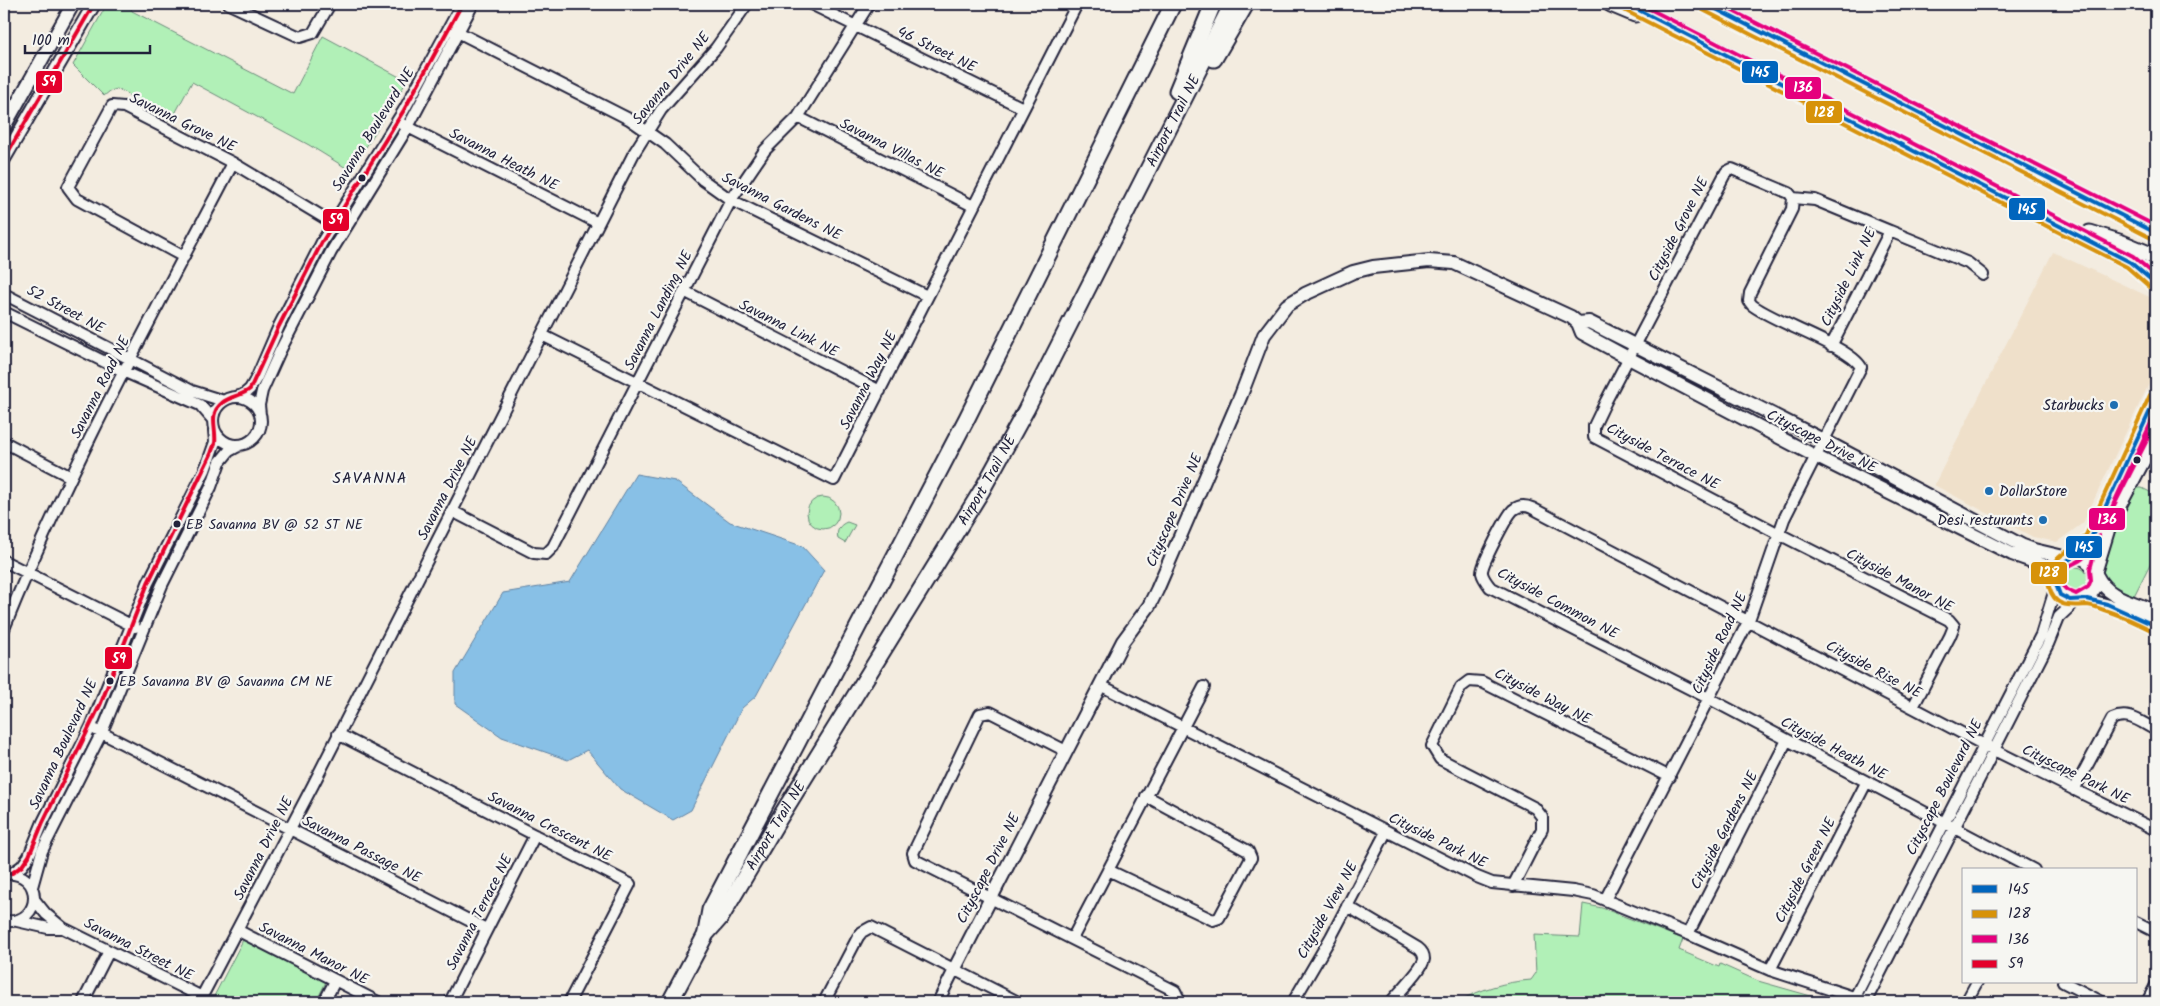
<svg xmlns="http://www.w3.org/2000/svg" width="2160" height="1006" font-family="Kalam,sans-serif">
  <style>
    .built { fill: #efe0ca }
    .green { fill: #b1f0b7; stroke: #6a8979 }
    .water { fill: #88c0e6; stroke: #5f81a2 }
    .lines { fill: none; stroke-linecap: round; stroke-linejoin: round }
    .minor-casing { stroke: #22223b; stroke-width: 14 }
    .tertiary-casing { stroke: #22223b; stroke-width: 16 }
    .primary-casing { stroke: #22223b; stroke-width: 19 }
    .minor { stroke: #f6f6f2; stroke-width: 10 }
    .tertiary { stroke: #f6f6f2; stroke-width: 12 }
    .primary { stroke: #f6f6f2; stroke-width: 15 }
    .bus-1-casing { stroke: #f6f6f2; stroke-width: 8 }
    .bus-2-casing { stroke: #f6f6f2; stroke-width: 8 }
    .bus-3-casing { stroke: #f6f6f2; stroke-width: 8 }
    .bus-4-casing { stroke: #f6f6f2; stroke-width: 8 }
    .bus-1 { stroke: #0065bd; stroke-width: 4 }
    .bus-2 { stroke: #d79209; stroke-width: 4 }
    .bus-3 { stroke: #e5007d; stroke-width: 4 }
    .bus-4 { stroke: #e4002b; stroke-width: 4 }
    .bus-dot { fill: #22223b; stroke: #f6f6f2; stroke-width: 2 }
    .poi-dot { fill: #1f6fb2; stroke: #f6f6f2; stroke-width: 2 }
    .labels { text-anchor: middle; stroke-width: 4.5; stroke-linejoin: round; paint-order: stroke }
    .bus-label { font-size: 14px; fill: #22223b; stroke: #f6f6f2; text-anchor: start }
    .street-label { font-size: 15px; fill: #22223b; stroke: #f6f6f2 }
    .poi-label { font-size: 15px; fill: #22223b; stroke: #f6f6f2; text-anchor: end }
    .neighbourhood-label { font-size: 16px; letter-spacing: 1px; fill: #22223b; stroke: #f6f6f2 }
    .line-badge { stroke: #f6f6f2; stroke-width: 2 }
    .badge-label { font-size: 14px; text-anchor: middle; font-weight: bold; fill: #fff }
  </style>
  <rect width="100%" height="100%" fill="#f3ece0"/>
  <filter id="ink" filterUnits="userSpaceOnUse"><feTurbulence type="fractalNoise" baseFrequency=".02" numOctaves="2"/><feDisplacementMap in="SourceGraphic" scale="10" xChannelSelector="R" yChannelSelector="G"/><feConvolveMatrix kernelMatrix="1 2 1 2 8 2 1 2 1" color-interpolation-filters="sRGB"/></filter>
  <g filter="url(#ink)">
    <path class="built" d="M2053 252 2156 300V369L2083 523 2057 542 2033 537 1934 485Z"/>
    <path class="green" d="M107 4H129L132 11 293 94 323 36 407 81 351 171 309 145 192 82 171 121 140 106 125 92 117 89 110 91 104 96 73 65Z
      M2136 488H2142L2156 495V552L2134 596 2115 592 2101 573 2109 535Z
      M807 513a16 16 0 1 1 32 0a16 16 0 1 1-32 0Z
      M847 522 855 525 845 543 838 539C836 531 839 525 847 522Z
      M2064 579a12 12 0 1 1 24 0a12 12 0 1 1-24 0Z
      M1583 904 1602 908 1683 939 1679 950 1719 967 1720 964 1758 981 1832 1002H1457C1481 989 1504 982 1531 980L1536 973 1534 935 1580 937Z
      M243 940 326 982 316 1002H211Z"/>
    <path class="water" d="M636 474 675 481 730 522 802 546 824 570 756 696 742 708 691 810 673 820 620 789 587 750 568 760 502 737 455 704V673L503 593 570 582Z"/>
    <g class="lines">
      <g class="minor-casing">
        <path id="minor" d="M229 4 300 37 313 33 330 4
          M811 4 1023 108
          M450 28 629 119 665 144 703 180 731 200 927 296
          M798 117 973 206
          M402 124 598 223
          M1793 198 1815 200 1890 231 1831 346
          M1890 231 1968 263 1983 275
          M184 257 77 199 68 187 112 106 124 107 233 163 333 223
          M684 291 880 391
          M4 294 192 391 224 401
          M4 312 125 372 200 405 213 420
          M542 335 834 480 1077 4
          M236 397 243 395 250 389 257 377 279 326 322 242 404 110 462 4
          M213 421a24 24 0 1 1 48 0a24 24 0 1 1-48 0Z
          M260 415 259 405 262 391 280 351 331 252 408 127 473 4
          M4 442 71 477
          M452 511 534 553 546 554 553 547 731 200 765 150 798 117 869 4
          M4 561 135 627
          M4 629C68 469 153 316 233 163
          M1100 685 1477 877 1492 883 1573 891 1593 895 1688 934 1770 970 1869 1002
          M96 730 486 929
          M338 734 630 884 569 1002
          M1066 751 990 712 980 714 913 853 915 860 1175 991 1179 999 1178 1002
          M2074 790 2112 719C2129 711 2140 722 2156 730
          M1108 870 1213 920 1219 918 1251 858 1248 851 1146 796
          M2034 870 1710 699 1490 587C1487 583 1483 578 1482 573 1481 565 1507 516 1513 510 1519 505 1525 505 1532 508L1994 750 2156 830
          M12 873 22 866 29 856 43 822 91 727 148 583 205 470 215 442 214 430
          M4 874C44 869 44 926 4 921
          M1513 886 1542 829V817L1535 808 1440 759 1432 746 1461 687 1469 681 1482 682 1670 777
          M32 887 42 851 102 732 162 585 211 487 220 462 229 451 240 445
          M34 899 46 914 63 928 202 997
          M1605 900 1749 620 1784 519 1861 367C1849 346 1775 323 1752 305L1749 301 1750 293 1792 209 1793 198 1789 193 1732 169 1726 172 1606 401 1594 426V437L1779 534 1949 620 1954 626 1950 636 1913 707
          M1347 906 1418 948C1422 951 1424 954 1424 959 1423 969 1398 993 1391 1002
          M17 921 48 928H63
          M2136 922 2156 932
          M237 930 378 1002
          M1688 934 1787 740
          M1072 939 1204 687
          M1770 970 1866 783
          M2063 982 2102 1002
          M1855 997 2041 635 2055 589
          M1866 1001 2048 644 2059 617 2076 601
          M83 1002 109 951
          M199 1002 313 785 634 153 661 110 716 48 747 4
          M324 1002 335 981
          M450 1002 535 835
          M824 1002 858 937 862 932 871 927 1018 1002
          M938 1002 954 970
          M1293 1002 1331 937 1386 832
          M1966 1002 1977 982
          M2147 1002 2156 985"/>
      </g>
      <g class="tertiary-casing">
        <path id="tertiary" d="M4 127 73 4
          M4 159 94 4
          M2074 556 2088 543 2095 532 2156 398
          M2096 570 2110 524 2154 441
          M2097 576C2109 600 2134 601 2156 612
          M2053 582C2065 523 2130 584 2076 601L2065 597 2055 589 2050 573 2043 565 2012 554 1815 456 1619 353 1582 333 1578 323 1589 322 1823 440 2023 546 2034 550 2068 558
          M2083 599 2128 611 2156 626
          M954 970 1123 641 1149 606 1157 590 1241 395 1264 335 1287 305 1305 294 1353 272 1373 267 1429 261 1454 263 1571 317 1578 323"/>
      </g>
      <g class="primary-casing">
        <g id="primary">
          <path d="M1611 4 1635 14"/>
          <path d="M1627 4 2156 275"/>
          <path d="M1706 4 2156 233"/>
          <path d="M1214 59 1246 4"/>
          <path d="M1177 91 1213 4"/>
          <path d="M2090 233 2122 243 2156 257"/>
          <path d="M2149 450 2156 430"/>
          <path d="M706 932 710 910 967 418 1173 4"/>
          <path id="s1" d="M670 1002 706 934 721 917 779 819 982 490 1026 410 1232 4"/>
        </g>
      </g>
      <use href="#minor" class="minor"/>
      <use href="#tertiary" class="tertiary"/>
      <use href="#primary" class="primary"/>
      <g class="bus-1-casing">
        <path id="bus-1" d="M1627 4 2130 262 2156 284
          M1706 4 2156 233
          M2156 398 2091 538 2080 552 2057 568 2054 579 2060 595 2070 600 2087 599 2107 604 2156 626"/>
      </g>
      <g class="bus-2-casing">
        <path id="bus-2" d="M1624 10 2127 267 2152 289
          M1703 10 2153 239
          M2150 395 2086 535C2076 549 2058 554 2052 565 2048 571 2047 580 2049 587 2055 608 2069 606 2086 605 2092 605 2098 608 2104 610 2121 615 2137 623 2153 631"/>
      </g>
      <g class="bus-3-casing">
        <path id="bus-3" d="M1640 4 2133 256 2156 276
          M1719 4 2156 226
          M2150 434 2102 529 2156 412
          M2099 536 2090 569 2091 580 2088 587 2076 594 2067 590 2061 584C2056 567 2073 566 2082 559 2089 553 2095 545 2099 536Z"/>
      </g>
      <g class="bus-4-casing">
        <path id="bus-4" d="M4 159 94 4
          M4 874 12 873 22 866 29 856 43 822 101 703 148 583 211 454C212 450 214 446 215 443 217 428 208 414 222 403 230 396 242 396 250 389L279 326 322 242 404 110 462 4"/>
      </g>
      <use href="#bus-1" class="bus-1"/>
      <use href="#bus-2" class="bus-2"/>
      <use href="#bus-3" class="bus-3"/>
      <use href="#bus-4" class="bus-4"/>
    </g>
  </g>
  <g class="bus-dot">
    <circle cx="362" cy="178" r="4.5"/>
    <circle cx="2137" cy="460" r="4.5"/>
    <circle cx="177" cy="524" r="4.5"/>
    <circle cx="110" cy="681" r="4.5"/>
  </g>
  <g class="poi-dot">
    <circle cx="2114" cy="405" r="5"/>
    <circle cx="1989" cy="491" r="5"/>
    <circle cx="2043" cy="520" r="5"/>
  </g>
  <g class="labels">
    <g class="bus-label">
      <text x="186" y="529">EB Savanna BV @ 52 ST NE</text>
      <text x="119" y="686">EB Savanna BV @ Savanna CM NE</text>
    </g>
    <g class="street-label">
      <text transform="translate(937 49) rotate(26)" y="5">46 Street NE</text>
      <text transform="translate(671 78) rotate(-51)" y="5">Savanna Drive NE</text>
      <text dy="5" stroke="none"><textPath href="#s1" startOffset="1016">Airport Trail NE</textPath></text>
      <text transform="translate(183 122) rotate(26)" y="5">Savanna Grove NE</text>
      <text transform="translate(373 129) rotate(-58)" y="5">Savanna Boulevard NE</text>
      <text transform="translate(892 148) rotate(27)" y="5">Savanna Villas NE</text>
      <text transform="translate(504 159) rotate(27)" y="5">Savanna Heath NE</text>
      <text transform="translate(782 206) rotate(27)" y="5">Savanna Gardens NE</text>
      <text transform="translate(1678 229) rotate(-63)" y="5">Cityside Grove NE</text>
      <text transform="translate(1848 277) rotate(-64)" y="5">Cityside Link NE</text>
      <text transform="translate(66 309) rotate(28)" y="5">52 Street NE</text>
      <text transform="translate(658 310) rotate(-63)" y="5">Savanna Landing NE</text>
      <text transform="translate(789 328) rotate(27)" y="5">Savanna Link NE</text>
      <text transform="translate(868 380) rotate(-63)" y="5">Savanna Way NE</text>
      <text transform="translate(100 387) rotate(-63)" y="5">Savanna Road NE</text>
      <text transform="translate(1822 441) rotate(27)" y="5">Cityscape Drive NE</text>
      <text transform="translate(1663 456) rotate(28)" y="5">Cityside Terrace NE</text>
      <text dy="5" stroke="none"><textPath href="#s1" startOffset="611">Airport Trail NE</textPath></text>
      <text transform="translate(447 488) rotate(-63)" y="5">Savanna Drive NE</text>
      <text transform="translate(1174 510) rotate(-67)" y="5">Cityscape Drive NE</text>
      <text transform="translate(1900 580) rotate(28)" y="5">Cityside Manor NE</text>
      <text transform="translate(1558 603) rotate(28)" y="5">Cityside Common NE</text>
      <text transform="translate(1719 643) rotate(-65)" y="5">Cityside Road NE</text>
      <text transform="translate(1874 669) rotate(28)" y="5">Cityside Rise NE</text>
      <text transform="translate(1543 696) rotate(27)" y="5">Cityside Way NE</text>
      <text transform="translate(63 744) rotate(-65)" y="5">Savanna Boulevard NE</text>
      <text transform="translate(1834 748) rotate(28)" y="5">Cityside Heath NE</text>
      <text transform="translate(2076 774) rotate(26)" y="5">Cityscape Park NE</text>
      <text transform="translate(1944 787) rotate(-63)" y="5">Cityscape Boulevard NE</text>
      <text dy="5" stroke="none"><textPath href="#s1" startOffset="206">Airport Trail NE</textPath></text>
      <text transform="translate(550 826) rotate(27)" y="5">Savanna Crescent NE</text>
      <text transform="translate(1724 830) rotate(-63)" y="5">Cityside Gardens NE</text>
      <text transform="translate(1438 840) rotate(26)" y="5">Cityside Park NE</text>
      <text transform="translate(263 848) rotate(-63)" y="5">Savanna Drive NE</text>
      <text transform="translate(362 849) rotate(27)" y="5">Savanna Passage NE</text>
      <text transform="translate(988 868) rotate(-63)" y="5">Cityscape Drive NE</text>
      <text transform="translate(1805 870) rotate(-63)" y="5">Cityside Green NE</text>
      <text transform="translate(1327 910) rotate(-61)" y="5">Cityside View NE</text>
      <text transform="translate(479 912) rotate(-63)" y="5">Savanna Terrace NE</text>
      <text transform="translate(139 949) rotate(27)" y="5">Savanna Street NE</text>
      <text transform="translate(314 953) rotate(27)" y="5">Savanna Manor NE</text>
    </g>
    <g class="poi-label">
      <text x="2104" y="410">Starbucks</text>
      <text x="1999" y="496" text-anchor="start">DollarStore</text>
      <text x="2033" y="525">Desi resturants</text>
    </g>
    <g class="neighbourhood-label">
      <text x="370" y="483">SAVANNA</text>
    </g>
  </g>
  <g class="line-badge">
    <rect x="1741" y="60" width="38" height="24" rx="5" fill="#0065bd"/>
    <rect x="35" y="70" width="28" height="24" rx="5" fill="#e4002b"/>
    <rect x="1784" y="76" width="38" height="24" rx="5" fill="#e5007d"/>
    <rect x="1805" y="100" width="38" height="24" rx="5" fill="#d79209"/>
    <rect x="2008" y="197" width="38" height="24" rx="5" fill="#0065bd"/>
    <rect x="322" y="208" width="28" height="24" rx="5" fill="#e4002b"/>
    <rect x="2088" y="507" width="38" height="24" rx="5" fill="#e5007d"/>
    <rect x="2065" y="535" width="38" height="24" rx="5" fill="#0065bd"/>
    <rect x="2030" y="561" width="38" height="24" rx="5" fill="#d79209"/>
    <rect x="104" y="646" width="29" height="24" rx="5" fill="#e4002b"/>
  </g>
  <g class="badge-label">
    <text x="1760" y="77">145</text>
    <text x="49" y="86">59</text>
    <text x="1803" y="92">136</text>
    <text x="1824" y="117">128</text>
    <text x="2027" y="214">145</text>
    <text x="336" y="224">59</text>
    <text x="2107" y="524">136</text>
    <text x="2084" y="552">145</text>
    <text x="2049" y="577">128</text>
    <text x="119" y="663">59</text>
  </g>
  <rect width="2160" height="1006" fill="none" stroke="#f6f6f2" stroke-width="20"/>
  <rect x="10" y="10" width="2140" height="986" fill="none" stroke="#22223b" stroke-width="2" filter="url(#ink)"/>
  <rect x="1962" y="868" width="175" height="115" fill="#f6f6f2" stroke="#a1a1a9"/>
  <rect x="1972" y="885" width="25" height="8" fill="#0065bd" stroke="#a1a1a9"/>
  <text x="2008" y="894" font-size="15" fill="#22223b">145</text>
  <rect x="1972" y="910" width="25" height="8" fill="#d79209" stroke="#a1a1a9"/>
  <text x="2008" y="918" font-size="15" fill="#22223b">128</text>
  <rect x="1972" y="935" width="25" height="8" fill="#e5007d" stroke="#a1a1a9"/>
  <text x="2008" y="944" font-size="15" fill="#22223b">136</text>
  <rect x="1972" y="960" width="25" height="8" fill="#e4002b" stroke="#a1a1a9"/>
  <text x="2008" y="968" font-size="15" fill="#22223b">59</text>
  <path d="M25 45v8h125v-8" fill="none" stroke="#22223b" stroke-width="2.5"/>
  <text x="32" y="45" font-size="15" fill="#22223b" stroke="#f6f6f2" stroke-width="4" paint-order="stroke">100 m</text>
</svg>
